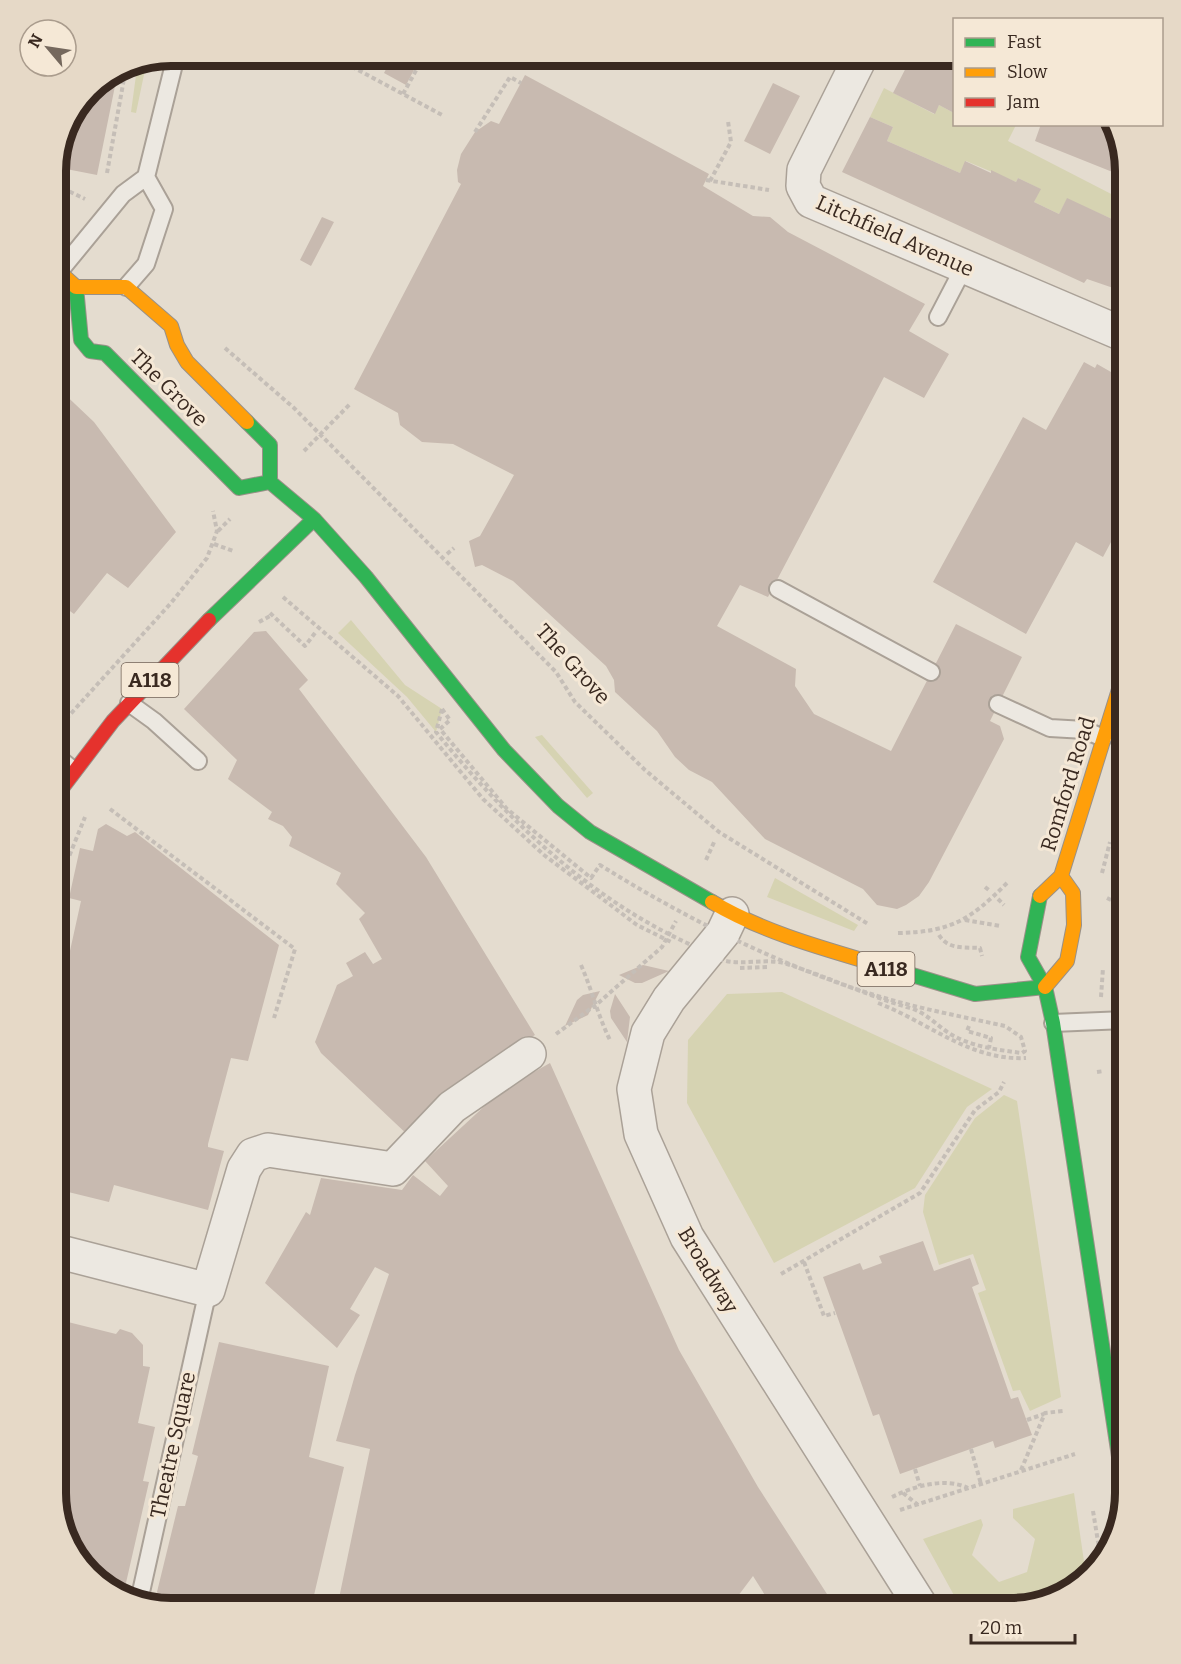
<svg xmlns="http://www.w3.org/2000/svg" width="1181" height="1664" font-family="Bitter,serif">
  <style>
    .green { fill: #d6d3b2 }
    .building { fill: #c8bab0 }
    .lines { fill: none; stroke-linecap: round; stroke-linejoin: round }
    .lane-casing { stroke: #aaa197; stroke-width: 20 }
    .street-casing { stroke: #aaa197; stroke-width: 36 }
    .fast-casing { stroke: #999188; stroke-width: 16 }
    .slow-casing { stroke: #999188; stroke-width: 16 }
    .jam-casing { stroke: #999188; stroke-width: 16 }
    .path { stroke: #c5beb7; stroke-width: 4; stroke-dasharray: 4.5 3; stroke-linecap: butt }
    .lane { stroke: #ece8e1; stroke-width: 16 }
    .street { stroke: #ece8e1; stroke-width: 33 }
    .fast { stroke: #30b455; stroke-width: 14 }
    .slow { stroke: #ff9f0a; stroke-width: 14 }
    .jam { stroke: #e5322d; stroke-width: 14 }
    .labels { text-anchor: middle; stroke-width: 6; stroke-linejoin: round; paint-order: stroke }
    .shield { fill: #f5e8d6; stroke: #716257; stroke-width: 1.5 }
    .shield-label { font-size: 20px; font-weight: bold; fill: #392920 }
    .street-label { font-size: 21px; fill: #392920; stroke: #f5e8d6 }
    .rim { fill: none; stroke: #392920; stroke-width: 8 }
  </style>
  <rect width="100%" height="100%" fill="#e4dccf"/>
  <path class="green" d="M146 65 136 113 131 112 137 68Z
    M884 88 934 114 939 105 954 113V124L1016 125 1008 141 1119 198 1112 219 1067 199 1059 214 1034 202 1040 189 1018 178 1016 182 966 161 960 173 887 141 893 127 870 117Z
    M351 620 405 685 442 709 436 732 407 697 338 633Z
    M542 735 593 793 587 798 535 737Z
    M775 878 858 925 854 931 767 897Z
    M782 992 992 1089 967 1107 915 1188 774 1263 687 1103 688 1040 727 994Z
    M1004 1095 1017 1101 1061 1397 1030 1411 1020 1390 1013 1391 978 1293 986 1290 973 1254 939 1265 923 1212 925 1195 975 1118Z
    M1074 1493 1086 1575 1068 1593 1010 1608H961L923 1539 981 1519 983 1525 972 1555 999 1582 1027 1572 1035 1539 1013 1518V1509Z"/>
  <path class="building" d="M393 56H402L417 64 406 85 384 73Z
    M912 56H937L954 65V113L939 105 935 114 893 93Z
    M525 75 709 174 703 186 753 216 770 217 788 232 925 304 909 331 949 354 924 398 884 377 768 597 740 585 717 626 796 669 795 686 814 714 891 751 956 624 1022 657 990 721 1000 726 1004 739 929 882 919 896 906 905 897 909 877 905 863 889 765 839 712 782 689 770 675 757 657 731 615 692 614 680 606 666 513 581 482 565 475 567 469 541 480 536 514 475 453 444 422 442 400 425 398 413 354 389 461 184 458 182 457 170 461 154 475 132 491 121 499 124Z
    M117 76 97 175 56 167 67 120 95 84Z
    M773 83 800 96 770 154 744 141Z
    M870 117 893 127 887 141 960 173 965 161 991 173V170L1016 182 1018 178 1041 189 1034 202 1059 214 1067 198 1112 219 1125 183V292L1087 279 1084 283 842 172Z
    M1041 124H1113L1125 177 1035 141Z
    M322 217 334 222 311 266 300 260Z
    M1084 362 1095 368 1097 364 1118 376 1120 371 1125 374V446L1112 470 1125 478V516L1103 557 1076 542 1026 634 933 582 1023 417 1046 430Z
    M56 386 94 422 176 532 128 588 107 573 74 614 56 601V541L62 532 56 526Z
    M266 631 308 680 299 689 426 857 535 1035 488 1063 411 1138 321 1053 315 1042 337 985 353 976 346 963 365 952 373 964 382 959 359 919 365 913 336 884 341 873 289 846 292 837 283 826 268 819 272 812 228 779 237 760 184 709 254 632Z
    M106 824 127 836 135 832 279 945 248 1061 231 1058 208 1144V1147L224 1151 208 1210 114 1185 109 1202 56 1189V985L62 987 81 901 69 898 80 848 93 851 98 829Z
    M643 965 669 971 642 983H635L619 975Z
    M600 991 588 1015 565 1026 577 1000 583 995Z
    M615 994 630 1017 627 1042 611 1018 610 1011Z
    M550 1063 679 1350 758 1487 836 1608H773L753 1576 729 1608H337L370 1449 336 1441 355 1375 389 1274 375 1267 350 1309 360 1315 337 1348 265 1283 306 1212 310 1215 321 1178 402 1190 413 1175 440 1196 448 1186 425 1161 502 1090Z
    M923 1241 934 1271 970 1258 979 1284 972 1287 1011 1399 1018 1397 1032 1435 995 1448 993 1441 900 1474 879 1414 873 1416 823 1277 860 1263 863 1270 882 1263 879 1256Z
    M56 1319 116 1334 120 1329 132 1333 143 1345V1366L150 1367 138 1423 155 1427 143 1481 149 1482 123 1596 113 1593 71 1551 56 1493Z
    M219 1342 329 1366 309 1457 344 1467 311 1608H167L157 1592 178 1506H185L198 1456 192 1454Z"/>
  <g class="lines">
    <g class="lane-casing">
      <path id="lane" d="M59 272 123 194 146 177 176 56
        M126 287 146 264 164 209 146 177
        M938 317 964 267
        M778 589 931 672
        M129 703 154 721 198 761
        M998 704 1050 728 1085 730 1103 738
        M56 756 73 770
        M1053 1023 1125 1020
        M139 1601 208 1290"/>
    </g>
    <g class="street-casing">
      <path id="street" d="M861 56 804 170 803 186 811 201 1125 335
        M732 914 723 933 669 999 648 1033 634 1089 641 1134 687 1237 922 1608
        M56 1251 208 1290 244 1169 253 1155 268 1150 393 1169 452 1107 529 1054"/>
    </g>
    <g class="fast-casing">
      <path id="fast" d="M76 287 81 340 90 351 105 353 239 488 270 482
        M247 422 270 445V482L314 519
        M209 620 314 519 366 577 504 750 558 806 590 832 712 902
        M1040 896 1028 957 1045 987 1053 1023 1125 1496
        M889 968 975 994 1045 987"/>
    </g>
    <g class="slow-casing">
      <path id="slow" d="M56 269 76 287H126L171 326 177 345 187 362 247 422
        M1040 896 1061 876 1125 670
        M712 902C766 934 829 950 889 968
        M1045 987 1067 961 1074 925 1073 893 1061 876"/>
    </g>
    <g class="jam-casing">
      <path id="jam" d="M56 796 113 721 209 620"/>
    </g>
    <path class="path" d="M332 56 444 116
      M403 94 424 56
      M475 132 510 77 521 83
      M107 173 125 73
      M706 180 769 190
      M710 181 731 142 728 121
      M56 185 85 199
      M225 348 294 408 556 672 575 702 645 770 719 832 868 924
      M304 451 351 403
      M218 531 230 519
      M214 544 233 551
      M447 554 454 548
      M283 597 398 696 483 799 544 855 637 925 671 942
      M270 613 305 646 315 633
      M259 622 272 615
      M56 707 68 716
      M442 709 450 720 440 729 507 809 591 878 600 865C687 919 782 967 881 997 921 1009 964 1017 1005 1026L1021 1037 1025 1051 1022 1053C999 1050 973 1047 952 1035 938 1027 927 1013 910 1008 868 996 828 977 787 964 764 957 741 967 719 959 708 955 697 948 687 943 586 896 505 817 436 732Z
      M56 730 171 603 207 558 217 531 213 511
      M110 809 295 949 274 1018
      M706 860 715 840
      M1102 873 1110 842
      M985 887 990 891
      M1107 898 1125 907
      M998 899 1004 905
      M56 906 64 869 85 817
      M965 920 1000 926
      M898 933C951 932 970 920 1007 883
      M939 935C948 950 965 947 980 948L982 956
      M581 965C592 990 598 1016 610 1040
      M740 968 768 967
      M1101 997 1103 968
      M878 1003C928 1022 970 1061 1026 1058
      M969 1026 967 1031 991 1038 989 1048
      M556 1034 597 1004 662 947 676 921
      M1097 1072 1104 1071
      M1117 1201 1125 1226
      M804 1262 824 1316 835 1313
      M781 1274 920 1193 975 1110 999 1092 1004 1082
      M1027 1420 1044 1414
      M971 1449 981 1484
      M915 1469 920 1486
      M1021 1470 1045 1413 1063 1411
      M903 1493 918 1505
      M892 1497C915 1486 944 1477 968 1488
      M900 1510 1075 1454
      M1093 1511 1101 1560"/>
    <use href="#lane" class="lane"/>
    <use href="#street" class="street"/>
    <use href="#fast" class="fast"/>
    <use href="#slow" class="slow"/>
    <use href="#jam" class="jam"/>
  </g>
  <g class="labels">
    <g class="shield">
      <rect x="121.5" y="663" width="57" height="34" rx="4.5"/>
      <rect x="857.5" y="952" width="57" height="34" rx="4.5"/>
    </g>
    <g class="shield-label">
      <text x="150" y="687">A118</text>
      <text x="886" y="976">A118</text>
    </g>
    <g class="street-label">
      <text transform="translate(895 236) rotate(24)" y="7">Litchfield Avenue</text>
      <text transform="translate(169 388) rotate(45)" y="7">The Grove</text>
      <text transform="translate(573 664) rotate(48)" y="7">The Grove</text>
      <text transform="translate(1068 784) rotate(-73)" y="7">Romford Road</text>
      <text transform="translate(708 1270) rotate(59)" y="7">Broadway</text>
      <text transform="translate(173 1445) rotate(-78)" y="7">Theatre Square</text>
    </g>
  </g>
  <path d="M0 0H1181V1664H0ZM171 66H1010A105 105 0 0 1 1115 171V1493A105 105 0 0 1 1010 1598H171A105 105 0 0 1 66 1493V171A105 105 0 0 1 171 66Z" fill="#e6d9c7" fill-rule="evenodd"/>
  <path class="rim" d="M171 66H1010A105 105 0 0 1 1115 171V1493A105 105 0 0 1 1010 1598H171A105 105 0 0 1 66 1493V171A105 105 0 0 1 171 66Z"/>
  <rect x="953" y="18" width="210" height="108" fill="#f5e8d6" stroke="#aa9c8d" stroke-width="1.5"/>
  <rect x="965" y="38" width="30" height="9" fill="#30b455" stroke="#aa9c8d" stroke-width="1.5"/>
  <text x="1007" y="48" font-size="18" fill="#392920">Fast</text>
  <rect x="965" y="68" width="30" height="9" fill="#ff9f0a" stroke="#aa9c8d" stroke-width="1.5"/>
  <text x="1007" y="78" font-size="18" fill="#392920">Slow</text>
  <rect x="965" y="98" width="30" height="9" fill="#e5322d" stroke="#aa9c8d" stroke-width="1.5"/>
  <text x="1007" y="108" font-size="18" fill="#392920">Jam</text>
  <g transform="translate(48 48) rotate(299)"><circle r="28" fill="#f5e8d6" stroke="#aa9c8d" stroke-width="1.5"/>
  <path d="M0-4.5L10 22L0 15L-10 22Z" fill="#75685d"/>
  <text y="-9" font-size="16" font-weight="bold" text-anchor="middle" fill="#392920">N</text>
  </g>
  <path d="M971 1634v9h104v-9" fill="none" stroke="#392920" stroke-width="3"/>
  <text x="980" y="1634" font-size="18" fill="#392920" stroke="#f5e8d6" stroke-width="4.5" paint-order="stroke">20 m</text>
</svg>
